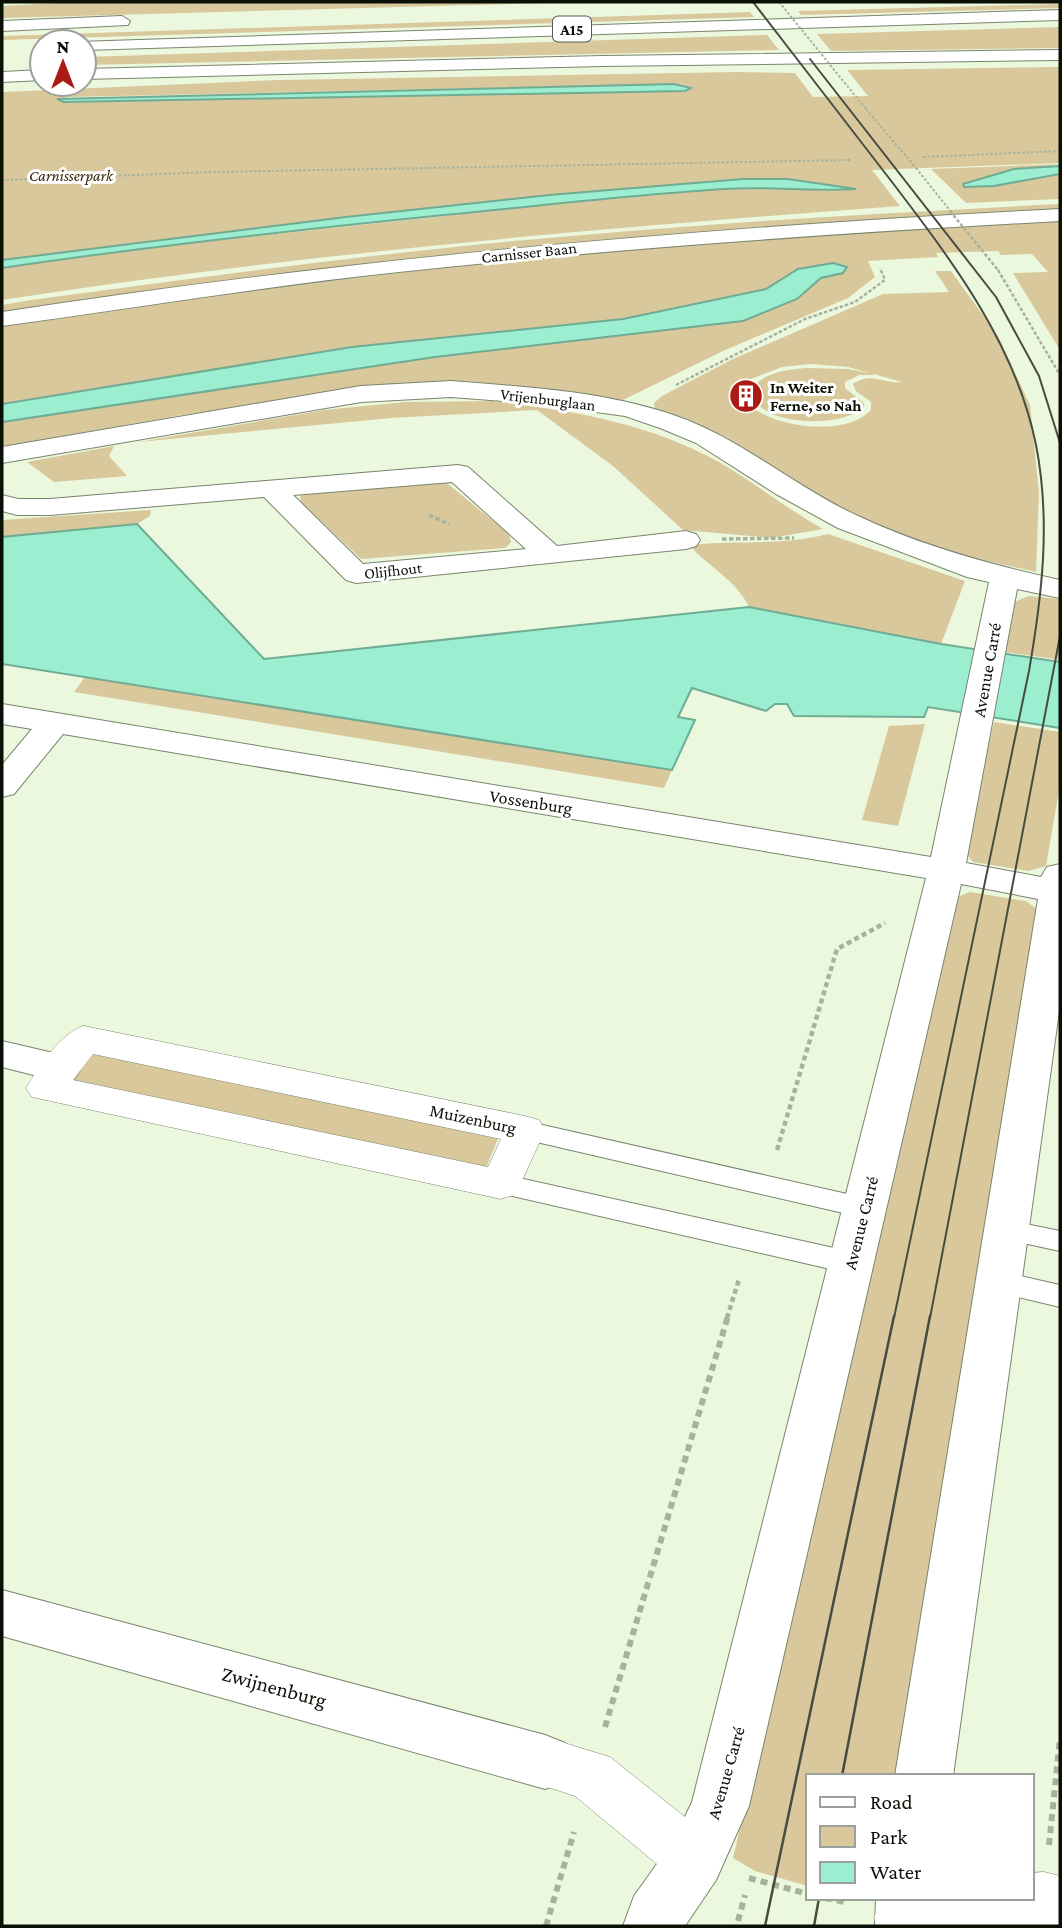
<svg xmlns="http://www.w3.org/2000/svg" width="1062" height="1928" font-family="'Crimson Pro',serif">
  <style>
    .green { fill: #d9c89c; fill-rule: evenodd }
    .water { fill: #9beed0; stroke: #70ab94; stroke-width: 2 }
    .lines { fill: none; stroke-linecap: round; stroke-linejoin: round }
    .service-casing { stroke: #79856d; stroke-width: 2 }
    .pedestrian-casing { stroke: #79856d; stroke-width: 1 }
    .minor-casing { stroke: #79856d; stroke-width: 2 }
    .secondary-casing { stroke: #79856d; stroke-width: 2 }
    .motorway-casing { stroke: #79856d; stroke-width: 2 }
    .path-far4 { stroke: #a7b29d; stroke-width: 2; stroke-dasharray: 2.5 2; stroke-linecap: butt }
    .path-far3 { stroke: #a7b29d; stroke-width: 2.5; stroke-dasharray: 3.5 2; stroke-linecap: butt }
    .path-far2 { stroke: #a7b29d; stroke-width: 3.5; stroke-dasharray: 4.5 2.5; stroke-linecap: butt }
    .path-far1 { stroke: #a7b29d; stroke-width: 4.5; stroke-dasharray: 5 3.5; stroke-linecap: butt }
    .path { stroke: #a7b29d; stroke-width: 6; stroke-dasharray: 7 5; stroke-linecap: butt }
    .service { fill: #fff; fill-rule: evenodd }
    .pedestrian { fill: #fff; fill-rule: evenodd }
    .minor { fill: #fff; fill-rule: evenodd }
    .secondary { fill: #fff; fill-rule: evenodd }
    .motorway { fill: #fff; fill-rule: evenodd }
    .tram-far1 { stroke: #464d40; stroke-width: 2 }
    .tram { stroke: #464d40; stroke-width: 2.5 }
    .path-bridge-far1 { stroke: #a7b29d; stroke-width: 2; stroke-dasharray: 2.5 2; stroke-linecap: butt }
    .path-bridge { stroke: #a7b29d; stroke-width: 2.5; stroke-dasharray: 3.5 2; stroke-linecap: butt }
    .labels { text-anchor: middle; stroke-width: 6; stroke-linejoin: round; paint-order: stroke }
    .shield { fill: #fff; stroke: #545851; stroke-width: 2 }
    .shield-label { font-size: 16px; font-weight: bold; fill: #0b1007 }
    .far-park-label { font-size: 16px; font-style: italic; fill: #342909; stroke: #fff }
    .far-street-label { font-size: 16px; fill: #0b1007; stroke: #fff }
    .far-poi-label { font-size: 16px; font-weight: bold; fill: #0b1007; stroke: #fff; text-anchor: start }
    .street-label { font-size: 18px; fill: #0b1007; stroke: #fff }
    .near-street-label { font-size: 21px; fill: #0b1007; stroke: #fff }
  </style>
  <rect width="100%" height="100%" fill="#ebf8de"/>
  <path class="green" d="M74 2H584L2 18V6Z
    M1060 4V8L801 15 798 11Z
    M750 12 754 17 2 40V36Z
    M1060 27V48L831 51 817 34Z
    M767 35 779 50 84 65V57Z
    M1060 67V163L872 170 900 206C600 228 299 254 2 300V268L115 251 556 204 746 187 801 188 825 191 855 189 788 179H743L549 195 346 217 2 260V92L278 80 738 72 795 73 813 97 868 96 847 70ZM674 84 686 85 58 99 69 97Z
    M1060 164 1048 166 1052 174H1060V199L966 203 931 169Z
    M1060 204V213L193 287 2 315V305L31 300C196 278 360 255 526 240 704 223 882 213 1060 204Z
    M1060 221V350L1013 273 1048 272 1032 254 1001 255 998 251 936 253 938 257 868 261 875 277 848 298 723 351 623 400 510 385 451 383 375 388 182 415 2 447V422L435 357 743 321 797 299 821 278 842 273 799 269 766 289 623 319 352 347 2 404V325C353 273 705 236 1060 221Z
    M935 271H951L998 336 1030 405 1039 493 1036 572C986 561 936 549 887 530 807 500 731 451 655 410L654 403 662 396 733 359 883 294 949 292ZM811 364 848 367 902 382C884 384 871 371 853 384L856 391 871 402V410C844 440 759 427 739 394L743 382 782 367Z
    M806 368 848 369 880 375H859L845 382V388L864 403V407C842 429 755 427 751 390 763 372 786 370 806 368Z
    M492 401C570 410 649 423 719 462 755 483 787 509 823 529L771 538 683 530 613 466 537 410 391 418 139 442 324 410 405 402Z
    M114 446 109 456 127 476 54 482 27 462Z
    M442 479 509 534 511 542 505 548 361 559 301 502 300 495 310 490Z
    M151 510 150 516 137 524 2 537V520Z
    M828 534 965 581 941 644 749 607C737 581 708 566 689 545 737 540 781 546 828 534Z
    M1029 596 1060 599V660L1005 652 1012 603Z
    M85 677 672 770 664 788 74 692Z
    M994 722 1060 732V785L1046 866 1028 871 973 862 964 851Z
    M925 724 898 826 862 820 889 726Z
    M970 892 1026 901 1038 910 897 1776H808V1886L755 1871 733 1858 957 897Z
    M86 1049 500 1134 485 1170 62 1082Z"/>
  <path class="water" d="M674 84 691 88 685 91 64 102 57 99Z
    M1060 166V174L994 186 964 187 963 184 1014 169Z
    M743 179H788L856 189C812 192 769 186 724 189 631 195 537 206 444 215 296 230 149 246 2 268V260L346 217 549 195Z
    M833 263 847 267 843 273 821 278 797 299 743 321 435 357 2 422V404L352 347 623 319 766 289 798 269Z
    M137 524 264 659 749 607 941 644 1060 662V728L928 707 924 717 794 716 787 704H775L766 711 692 688 678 717 695 720 672 770 2 664V537Z"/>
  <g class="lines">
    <g class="service-casing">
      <path id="service" d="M525 1121 865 1198 875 1201 879 1208 875 1215 865 1218 515 1137 512 1130 515 1123Z
        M501 1174 852 1252 862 1255 866 1263 862 1271 852 1274 491 1191 487 1184 491 1177Z
        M1006 1220 1060 1231V1251L996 1237 992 1230 996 1223Z
        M999 1271 1060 1285V1307L989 1290 984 1282 989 1274Z"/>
    </g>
    <g class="pedestrian-casing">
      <path id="pedestrian" d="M84 1026 525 1116 539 1120 545 1130 516 1194 501 1199 32 1097 26 1088C39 1067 60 1033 84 1026ZM93 1054 501 1139 488 1167 73 1080Z
        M545 1737 610 1757 715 1841 723 1860 715 1879 695 1887 675 1879 575 1796 526 1780 518 1762 526 1744Z
        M1044 1872 1060 1876V1926H878L874 1918 882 1898H1032V1873Z"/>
    </g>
    <g class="minor-casing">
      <path id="minor" d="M451 381C526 387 605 391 676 416 742 439 795 487 858 516 922 546 991 565 1060 580V598L1017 589 966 863 1041 877 1047 867 1060 864V1004L953 1776H895L1038 899 961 884 749 1806 716 1880 685 1926H623L634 1896 674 1840 692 1802 926 878 63 734 14 794 2 797V765L32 729 2 724V704L931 857 989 582 967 577 838 528 776 494 696 443 660 428 625 416 530 403 451 397 361 402 2 463V447L361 386Z
        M458 465 468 467 557 546 686 531 696 534 700 540 696 546 686 549 356 583 346 580 264 497 50 515H17L2 511V495L18 499H50ZM452 482 526 549 363 564 293 495Z
        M2 1041 75 1058 81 1068 75 1078 61 1082 2 1067Z
        M2 1590 545 1735 565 1743 573 1762 565 1781 545 1789 2 1636Z
        M876 1898H936L935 1926H875Z"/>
    </g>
    <g class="secondary-casing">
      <path id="secondary" d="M1060 209V221C839 233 619 248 399 272 266 286 134 308 2 326V312C353 258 705 227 1060 209Z"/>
    </g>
    <g class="motorway-casing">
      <path id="motorway" d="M1060 10V20L84 50V42H77Z
        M122 16 130 21 128 25 2 31V21Z
        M1060 50V60L602 66 84 79V69L602 56Z
        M42 70V80L2 82V72Z"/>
    </g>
    <path class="path-far4" d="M866 109 916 168
      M923 157 1060 151
      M2 180 214 172 850 160"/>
    <path class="path-far3" d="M998 270 1060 375
      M676 385 805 319 855 302 885 280 880 268"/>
    <path class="path-far2" d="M429 515 449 524
      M722 539 794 538"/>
    <path class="path-far1" d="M777 1150 837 949 885 923
      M727 1318 739 1279"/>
    <path class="path" d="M605 1727 728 1316
      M1049 1845 1060 1738
      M749 1878 808 1894
      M825 1898 845 1902
      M738 1921 745 1895
      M546 1926 574 1832"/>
    <use href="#service" class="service"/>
    <use href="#pedestrian" class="pedestrian"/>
    <use href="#minor" class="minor"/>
    <use href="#secondary" class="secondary"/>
    <use href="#motorway" class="motorway"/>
    <path class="tram-far1" d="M753 2C799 62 846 122 892 182 953 262 1016 345 1036 445 1051 521 1042 596 1029 671L894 1318
      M810 59 996 297 1039 376 1060 443
      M930 1318 1060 636"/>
    <path class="tram" d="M842 1776 930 1316
      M765 1926 894 1316
      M814 1926 819 1898"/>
    <path class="path-bridge-far1" d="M779 2 866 109
      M916 168 952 213"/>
    <path class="path-bridge" d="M950 211 998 270"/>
  </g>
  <defs>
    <g id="building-disc" transform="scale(1.75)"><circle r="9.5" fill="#ac1a16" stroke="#fff"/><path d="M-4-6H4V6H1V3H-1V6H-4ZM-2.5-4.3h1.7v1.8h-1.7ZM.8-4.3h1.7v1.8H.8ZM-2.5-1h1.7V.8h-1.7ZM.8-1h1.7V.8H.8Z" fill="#fff"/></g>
  </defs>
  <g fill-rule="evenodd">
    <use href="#building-disc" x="746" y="396"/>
  </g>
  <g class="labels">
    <rect class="shield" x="553" y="16.5" width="38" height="25" rx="5"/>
    <g class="shield-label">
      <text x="572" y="35">A15</text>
    </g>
    <g class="far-park-label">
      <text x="71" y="181">Carnisserpark</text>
    </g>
    <g class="far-street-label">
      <text transform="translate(529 252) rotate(-6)" y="6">Carnisser Baan</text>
      <text transform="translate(548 399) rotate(7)" y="6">Vrijenburglaan</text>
      <text transform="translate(393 570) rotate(-6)" y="6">Olijfhout</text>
    </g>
    <g class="far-poi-label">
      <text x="770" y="393">In Weiter<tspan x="770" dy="18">Ferne, so Nah</tspan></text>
    </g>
    <g class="street-label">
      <text transform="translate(987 670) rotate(-80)" y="6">Avenue Carré</text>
      <text transform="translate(531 802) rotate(9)" y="6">Vossenburg</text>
      <text transform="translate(473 1119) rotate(12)" y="6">Muizenburg</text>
      <text transform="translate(861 1223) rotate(-76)" y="6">Avenue Carré</text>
      <text transform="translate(726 1773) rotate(-74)" y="6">Avenue Carré</text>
    </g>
    <g class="near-street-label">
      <text transform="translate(274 1687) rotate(15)" y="7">Zwijnenburg</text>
    </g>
  </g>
  <rect width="1062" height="1928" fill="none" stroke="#0b1007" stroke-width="7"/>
  <rect x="806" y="1774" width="228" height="126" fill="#ffffff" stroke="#9d9f9c" stroke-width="2"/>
  <rect x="820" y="1797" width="35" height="10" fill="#ffffff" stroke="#9d9f9c" stroke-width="2"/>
  <text x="870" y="1809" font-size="21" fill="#0b1007">Road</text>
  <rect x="820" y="1826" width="35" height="21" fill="#d9c89c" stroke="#9d9f9c" stroke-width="2"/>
  <text x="870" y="1844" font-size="21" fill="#0b1007">Park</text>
  <rect x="820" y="1862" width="35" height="21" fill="#9beed0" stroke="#9d9f9c" stroke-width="2"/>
  <text x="870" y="1879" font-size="21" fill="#0b1007">Water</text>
  <g transform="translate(63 63)"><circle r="33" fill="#ffffff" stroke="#9d9f9c" stroke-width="2"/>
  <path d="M0-5L12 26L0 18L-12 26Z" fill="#ac1a16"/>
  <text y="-10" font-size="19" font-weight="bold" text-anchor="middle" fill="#0b1007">N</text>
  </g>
</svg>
